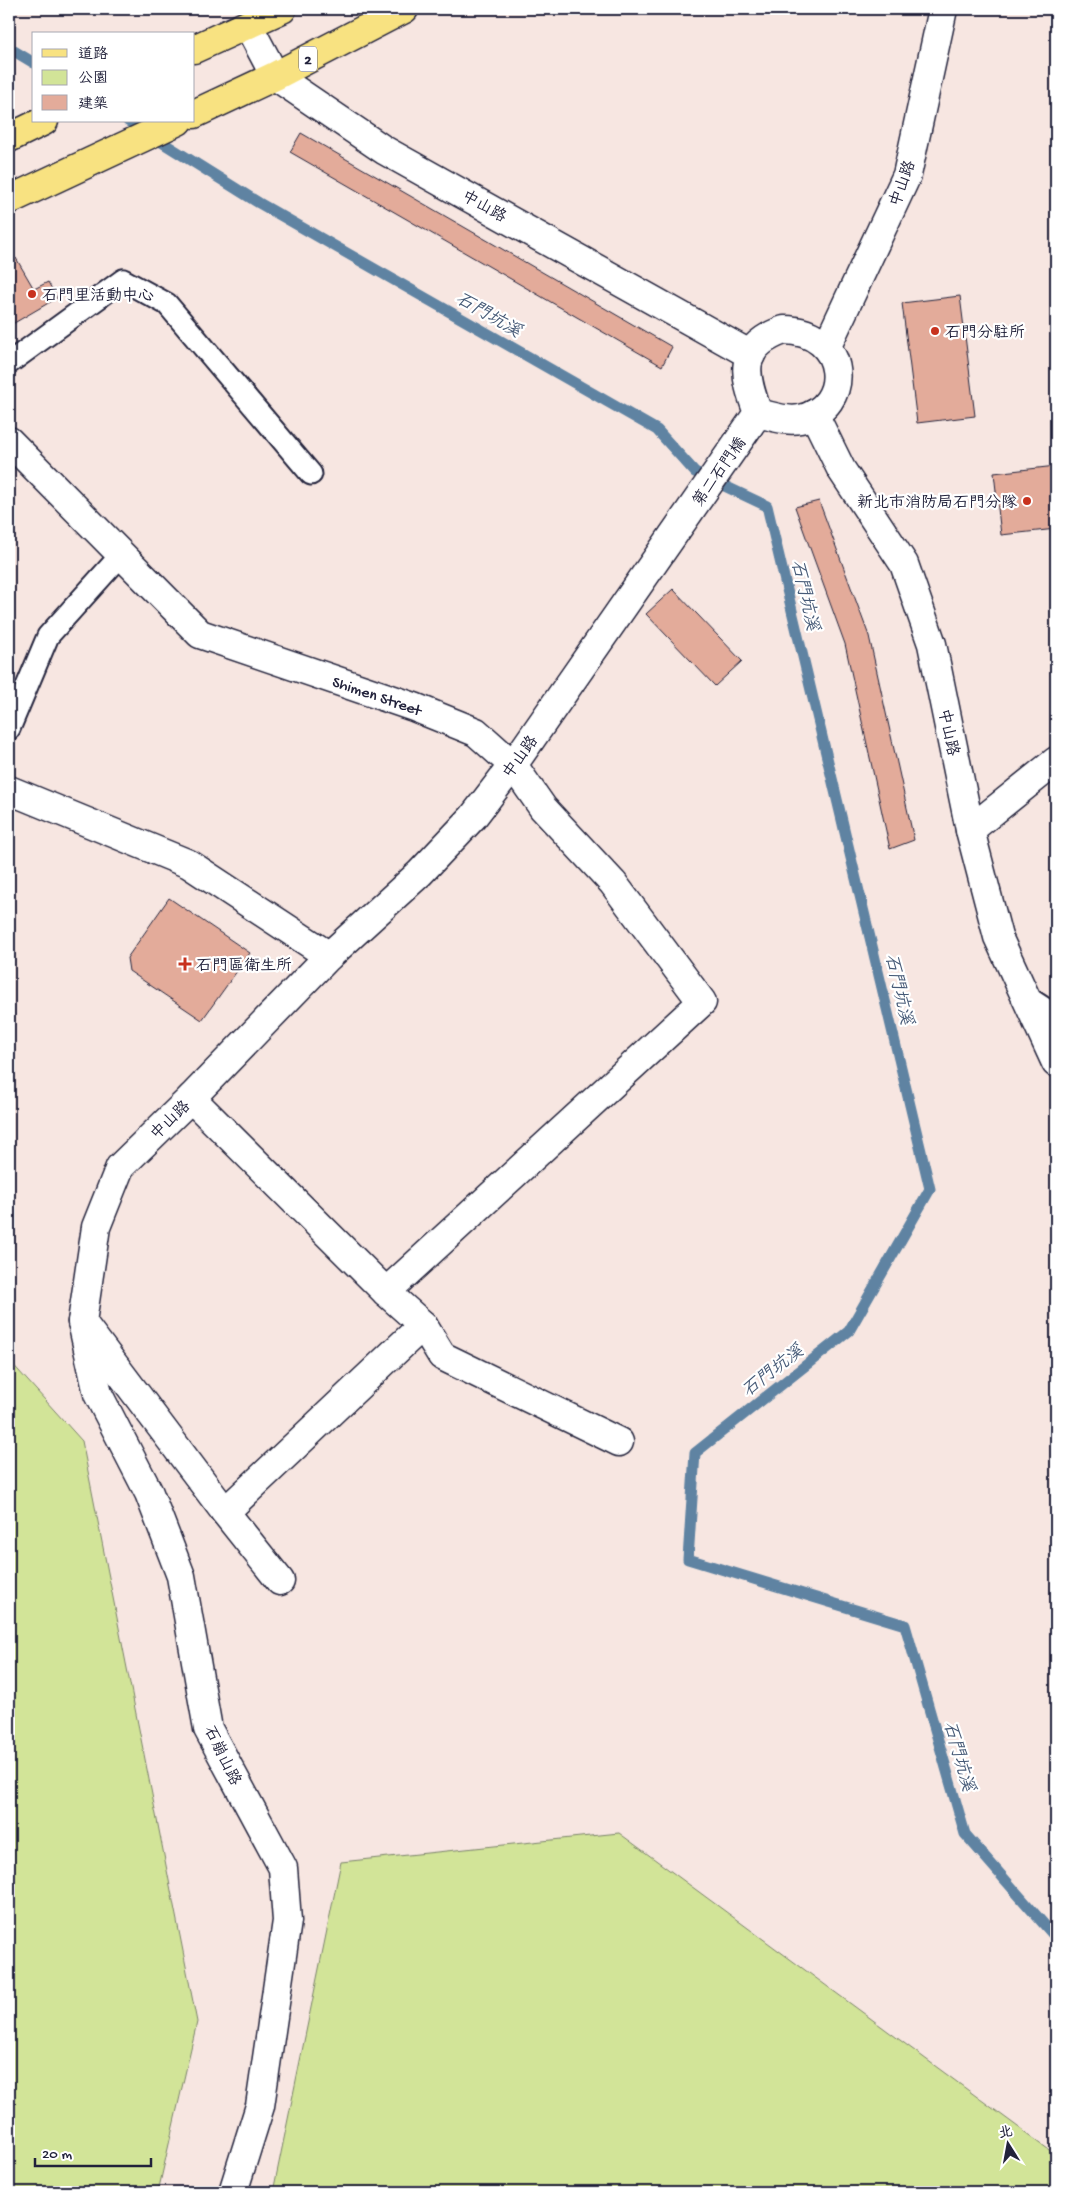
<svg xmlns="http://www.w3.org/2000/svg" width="1065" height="2201" font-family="'Gochi Hand','LXGW WenKai TC',sans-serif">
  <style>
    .green { fill: #d2e498; stroke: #7a836a }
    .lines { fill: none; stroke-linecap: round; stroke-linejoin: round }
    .stream { stroke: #5f83a2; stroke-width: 11 }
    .building { fill: #e3ab9a; stroke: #22223b }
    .lane-casing { stroke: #22223b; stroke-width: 25 }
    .street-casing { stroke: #22223b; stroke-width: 31 }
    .secondary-casing { stroke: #22223b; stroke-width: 31 }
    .primary-casing { stroke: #22223b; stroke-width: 31 }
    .lane { stroke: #fff; stroke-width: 21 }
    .street { stroke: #fff; stroke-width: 28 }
    .secondary { stroke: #fff; stroke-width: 28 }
    .primary { stroke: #f8e281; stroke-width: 28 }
    .poi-dot { fill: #c8321e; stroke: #fff; stroke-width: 2 }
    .labels { text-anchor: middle; stroke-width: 4.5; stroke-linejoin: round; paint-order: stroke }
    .shield { fill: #fff; stroke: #646476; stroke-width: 1 }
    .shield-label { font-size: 15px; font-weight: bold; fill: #22223b }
    .street-label { font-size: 16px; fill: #22223b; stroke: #fff }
    .poi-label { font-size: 16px; fill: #22223b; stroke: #fff; text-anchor: start }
    .water-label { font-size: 18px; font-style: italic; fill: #465a77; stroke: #fff }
  </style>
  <rect width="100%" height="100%" fill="#f7e6e1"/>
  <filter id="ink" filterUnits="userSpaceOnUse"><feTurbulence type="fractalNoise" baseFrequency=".02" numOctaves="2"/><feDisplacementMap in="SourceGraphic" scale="10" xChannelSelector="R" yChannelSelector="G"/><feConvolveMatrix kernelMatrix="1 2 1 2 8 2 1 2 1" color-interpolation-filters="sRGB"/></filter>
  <g filter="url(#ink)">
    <path class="green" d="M9 1360 82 1441 197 2022 158 2192H9Z
      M619 1833 1056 2155V2192H273L341 1862Z"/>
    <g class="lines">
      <path class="stream" d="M9 48 34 63
        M128 121 259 203 657 430 695 472 767 506 930 1189 849 1331 695 1453 688 1559 905 1625 965 1834 1056 1938"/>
    </g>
    <path class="building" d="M301 133 672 347 662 366 290 152Z
      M16 258 34 289 48 282 57 298 9 326V261Z
      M960 296 975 416 917 423 902 303Z
      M1056 466V529L1001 535 994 473Z
      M819 501 869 636 914 840 890 849 845 644 795 507Z
      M673 589 742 661 715 686 646 614Z
      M169 898 250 953 202 1020 129 971 127 958Z"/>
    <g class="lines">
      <g class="lane-casing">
        <path id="lane" d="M9 363 123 280 167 304 311 474
          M9 729 48 636 122 554
          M1027 997 1056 1016"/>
      </g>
      <g class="street-casing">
        <g id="street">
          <path d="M248 25 275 76 384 150 751 355"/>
          <path d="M814 414 841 469 904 564 932 644 970 830 998 937 1056 1063"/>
          <path id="s1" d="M9 441 200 634 414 707 476 732 513 765 543 808 613 883 702 1002 386 1292"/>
          <path d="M9 790 189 864 329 956"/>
          <path d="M191 1098 386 1292 423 1325 442 1356 619 1442"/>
          <path d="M82 1322 225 1512 280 1581"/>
          <path d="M225 1512 423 1325"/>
        </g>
      </g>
      <g class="secondary-casing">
        <path id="secondary" d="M784 330C849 331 853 408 800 419 786 422 772 416 758 413 744 375 736 347 784 330Z
          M827 346 907 175 943 9
          M970 830 1056 761
          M233 2192 260 2106 287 1921 283 1868 208 1729 181 1576 149 1493 98 1394 82 1322 96 1227 120 1167 191 1098 329 956 420 873 473 817 513 765 758 413"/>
      </g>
      <g class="primary-casing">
        <path id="primary" d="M194 49 282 9
          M194 114 275 76 404 9
          M9 138 44 121
          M9 200 178 121"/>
      </g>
      <use href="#lane" class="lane"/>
      <use href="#street" class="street"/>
      <use href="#secondary" class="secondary"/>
      <use href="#primary" class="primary"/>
    </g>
  </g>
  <g class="poi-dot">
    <circle cx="32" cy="294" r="5"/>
    <circle cx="935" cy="331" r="5"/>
    <circle cx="1027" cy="501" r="5"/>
    <path d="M182.5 956.5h5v5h5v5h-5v5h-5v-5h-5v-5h5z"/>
  </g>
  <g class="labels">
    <rect class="shield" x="299" y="46.5" width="18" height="25" rx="4"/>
    <g class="shield-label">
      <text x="308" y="64">2</text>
    </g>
    <g class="street-label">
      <text transform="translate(901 183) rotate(-70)" y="6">中山路</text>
      <text transform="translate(485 205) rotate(29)" y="6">中山路</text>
      <text transform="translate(718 471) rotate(-55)" y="6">第二石門橋</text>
      <text dy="6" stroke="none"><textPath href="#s1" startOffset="459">Shimen Street</textPath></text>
      <text transform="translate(950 732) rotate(78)" y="6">中山路</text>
      <text transform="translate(519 756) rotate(-54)" y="6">中山路</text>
      <text transform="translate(169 1119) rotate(-44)" y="6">中山路</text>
      <text transform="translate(224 1755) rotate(64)" y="6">石崩山路</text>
    </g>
    <g class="poi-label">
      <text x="42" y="300">石門里活動中心</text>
      <text x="945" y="337">石門分駐所</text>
      <text x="1017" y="507" text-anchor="end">新北市消防局石門分隊</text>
      <text x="196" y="970">石門區衛生所</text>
    </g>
    <g class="water-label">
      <text transform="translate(489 314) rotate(30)" y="6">石門坑溪</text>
      <text transform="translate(806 595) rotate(77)" y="6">石門坑溪</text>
      <text transform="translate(900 989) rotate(77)" y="6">石門坑溪</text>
      <text transform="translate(772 1370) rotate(-38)" y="6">石門坑溪</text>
      <text transform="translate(960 1756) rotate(74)" y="6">石門坑溪</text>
    </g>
  </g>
  <rect width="1065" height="2201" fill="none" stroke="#fff" stroke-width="30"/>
  <rect x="15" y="15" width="1035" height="2171" fill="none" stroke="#22223b" stroke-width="2" filter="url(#ink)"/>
  <rect x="32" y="32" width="162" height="90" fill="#ffffff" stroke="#a7a7b1"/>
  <rect x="42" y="49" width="25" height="8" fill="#f8e281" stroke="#a7a7b1"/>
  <text x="78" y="58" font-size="15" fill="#22223b">道路</text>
  <rect x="42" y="70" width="25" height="15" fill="#d2e498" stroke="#a7a7b1"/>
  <text x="78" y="82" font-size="15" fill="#22223b">公園</text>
  <rect x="42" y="95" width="25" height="15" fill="#e3ab9a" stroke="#a7a7b1"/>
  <text x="78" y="108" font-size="15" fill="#22223b">建築</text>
  <g transform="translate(1008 2144) rotate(349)" stroke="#ffffff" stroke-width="4" paint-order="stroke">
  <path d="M0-4L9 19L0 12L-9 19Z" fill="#22223b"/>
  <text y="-8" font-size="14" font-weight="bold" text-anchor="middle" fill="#22223b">北</text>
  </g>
  <path d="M35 2158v8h116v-8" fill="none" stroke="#22223b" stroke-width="2.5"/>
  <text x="42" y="2158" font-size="15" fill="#22223b" stroke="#ffffff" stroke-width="4" paint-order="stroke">20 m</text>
</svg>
